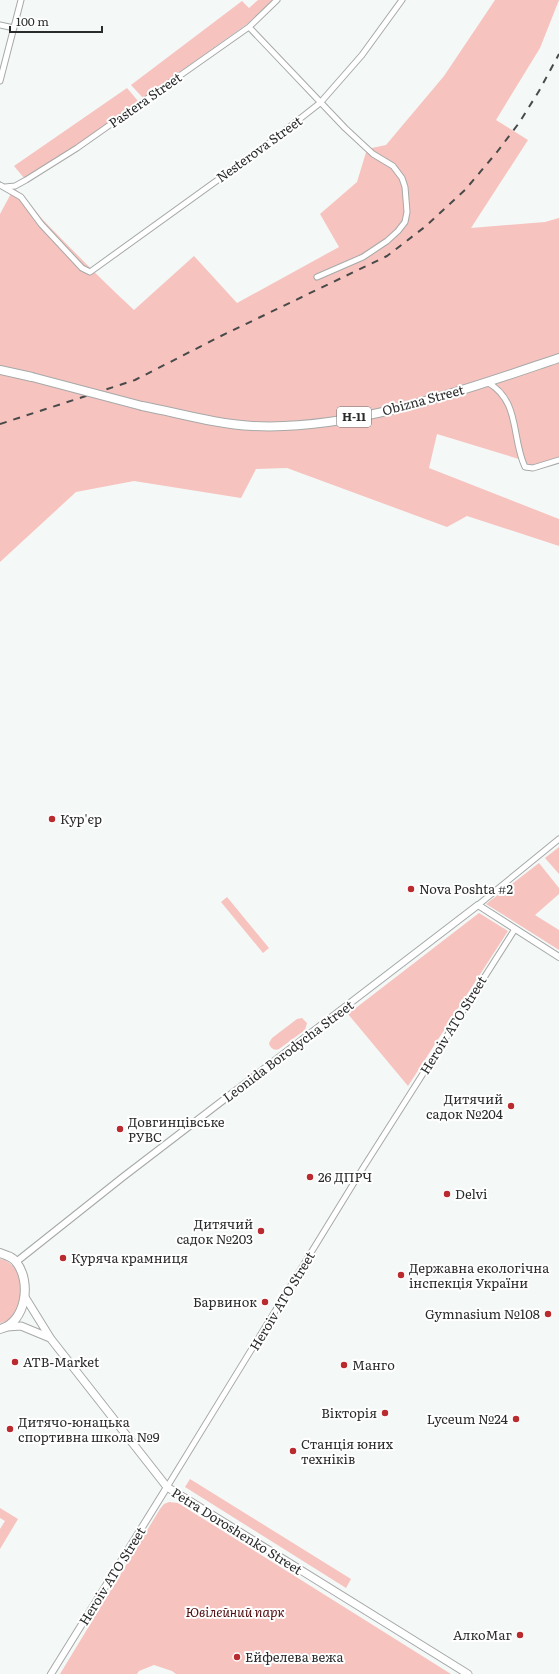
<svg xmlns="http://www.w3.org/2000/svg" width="559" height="1674" font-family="Literata,serif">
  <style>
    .green { fill: #f7c3bf }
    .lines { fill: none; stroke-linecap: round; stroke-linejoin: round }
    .minor-casing { stroke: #a6a9a8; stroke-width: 7 }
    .tertiary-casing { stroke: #a6a9a8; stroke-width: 8 }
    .secondary-casing { stroke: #a6a9a8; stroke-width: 9 }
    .primary-casing { stroke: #a6a9a8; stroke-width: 10 }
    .minor { stroke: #fff; stroke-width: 5 }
    .tertiary { stroke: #fff; stroke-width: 6 }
    .secondary { stroke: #fff; stroke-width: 7 }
    .primary { stroke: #fff; stroke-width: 8 }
    .rail { stroke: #484a49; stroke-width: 2; stroke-dasharray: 7 7; stroke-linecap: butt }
    .primary-bridge-casing { stroke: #a6a9a8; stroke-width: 10; stroke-linecap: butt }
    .primary-bridge { stroke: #fff; stroke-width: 8 }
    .poi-dot { fill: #ba2b30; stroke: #fff; stroke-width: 1.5 }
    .labels { text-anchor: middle; stroke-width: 4; stroke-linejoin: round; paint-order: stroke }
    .shield { fill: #fff; stroke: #6a6b6b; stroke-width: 1 }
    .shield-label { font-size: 12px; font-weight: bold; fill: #2a2c2b }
    .street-label { font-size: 13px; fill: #2a2c2b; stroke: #fff }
    .poi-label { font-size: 13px; fill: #2a2c2b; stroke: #fff; text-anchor: start }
    .park-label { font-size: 13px; font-style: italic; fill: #500d0f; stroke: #fff }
  </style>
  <rect width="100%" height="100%" fill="#f4f8f7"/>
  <path class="green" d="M258 0H274L247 24 143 98 131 85 242 1 249 8Z
    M495 0H559L540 48 496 120 528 140 471 228 545 222 559 218V460L525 467 522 460 437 434 429 468 559 519V546L467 516 447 527 287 468 256 469 241 498 134 481 76 492 0 562V214L14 188C28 198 35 212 47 224 75 253 104 282 134 310L194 256 237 303 339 247 320 214 357 182 367 149 386 145 444 76Z
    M127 88 138 101 76 146 24 178 14 166Z
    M559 847V874L545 858Z
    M539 863 559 888V894L535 915 559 930V950L486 904Z
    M227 897 269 948 263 953 221 902Z
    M479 913 508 931 408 1086 348 1014Z
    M302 1018 307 1023 305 1030 279 1049C274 1051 270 1048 269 1043L272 1038 297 1019Z
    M0 1259C28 1263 29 1320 0 1323Z
    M190 1479 351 1579 346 1588 185 1487Z
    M169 1502 178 1503 451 1674H176L172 1671 154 1665 139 1671 137 1674H60L160 1509 164 1504Z
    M0 1508 18 1519 0 1549V1529L5 1521 0 1518Z"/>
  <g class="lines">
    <g class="minor-casing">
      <path id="minor" d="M0 25 14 28
        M249 27 345 128 373 154 393 166 402 178 405 187 407 212 405 222 398 231 387 241 363 257 317 277
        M0 81 21 0
        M0 185 21 197 41 224 82 268 90 272 269 143 320 103 362 55 402 0
        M5 187 15 186 26 180 77 148 249 27 277 0
        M487 382C521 401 511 438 525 467L533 468 559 460
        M478 905 559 839
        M167 1487 363 1168 515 929"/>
    </g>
    <g class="tertiary-casing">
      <path id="tertiary" d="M16 1262 123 1177 478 905 559 957
        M51 1674 167 1487"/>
    </g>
    <g class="secondary-casing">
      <path id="secondary" d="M25 1297 51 1339 167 1487 468 1674
        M7 1327 21 1326 50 1338"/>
    </g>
    <g class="primary-casing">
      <path id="primary" d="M0 370 32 377
        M142 406C179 413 215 424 253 426 353 431 464 390 559 358
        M0 1253C6 1255 13 1257 16 1262 32 1281 26 1323 0 1329"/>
    </g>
    <use href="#minor" class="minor"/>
    <use href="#tertiary" class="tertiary"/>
    <use href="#secondary" class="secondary"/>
    <use href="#primary" class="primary"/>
    <path class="rail" d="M0 424 135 380 221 336 387 256 426 226 465 190 497 152 519 123 539 91 559 54"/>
    <g class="primary-bridge-casing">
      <path id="primary-bridge" d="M32 377 142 406"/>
    </g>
    <use href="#primary-bridge" class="primary-bridge"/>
  </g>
  <g class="poi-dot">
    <circle cx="52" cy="819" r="4"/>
    <circle cx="411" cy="889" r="4"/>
    <circle cx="511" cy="1106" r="4"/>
    <circle cx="120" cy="1129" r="4"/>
    <circle cx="310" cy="1177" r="4"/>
    <circle cx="447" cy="1194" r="4"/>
    <circle cx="261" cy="1231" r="4"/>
    <circle cx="63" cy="1258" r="4"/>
    <circle cx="401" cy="1275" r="4"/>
    <circle cx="265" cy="1302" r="4"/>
    <circle cx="548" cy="1314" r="4"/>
    <circle cx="15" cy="1362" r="4"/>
    <circle cx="344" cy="1365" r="4"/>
    <circle cx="385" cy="1413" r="4"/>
    <circle cx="516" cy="1419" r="4"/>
    <circle cx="10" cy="1429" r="4"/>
    <circle cx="293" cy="1451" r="4"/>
    <circle cx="520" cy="1635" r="4"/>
    <circle cx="237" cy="1657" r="4"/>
  </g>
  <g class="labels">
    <rect class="shield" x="337" y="407" width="34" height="20" rx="3"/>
    <g class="shield-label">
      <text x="354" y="421">Н-11</text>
    </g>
    <g class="street-label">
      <text transform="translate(145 100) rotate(-35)" y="5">Pastera Street</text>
      <text transform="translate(259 149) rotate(-36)" y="5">Nesterova Street</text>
      <text transform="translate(423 400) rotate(-15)" y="5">Obizna Street</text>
      <text transform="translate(453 1025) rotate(-58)" y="5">Heroiv ATO Street</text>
      <text transform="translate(288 1051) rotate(-37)" y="5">Leonida Borodycha Street</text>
      <text transform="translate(282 1301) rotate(-59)" y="5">Heroiv ATO Street</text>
      <text transform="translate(237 1531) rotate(32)" y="5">Petra Doroshenko Street</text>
      <text transform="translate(112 1576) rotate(-58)" y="5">Heroiv ATO Street</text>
    </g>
    <g class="poi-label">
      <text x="60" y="824">Кур'єр</text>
      <text x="419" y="894">Nova Poshta #2</text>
      <text x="503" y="1104" text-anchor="end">Дитячий<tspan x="503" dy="15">садок №204</tspan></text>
      <text x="128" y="1127">Довгинцівське<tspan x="128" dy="15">РУВС</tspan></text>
      <text x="318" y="1182">26 ДПРЧ</text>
      <text x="455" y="1199">Delvi</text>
      <text x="253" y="1229" text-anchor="end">Дитячий<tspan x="253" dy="15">садок №203</tspan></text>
      <text x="71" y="1263">Куряча крамниця</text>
      <text x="409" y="1273">Державна екологічна<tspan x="409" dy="15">інспекція України</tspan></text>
      <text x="257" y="1307" text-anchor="end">Барвинок</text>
      <text x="540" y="1319" text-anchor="end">Gymnasium №108</text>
      <text x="23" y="1367">ATB-Market</text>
      <text x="352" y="1370">Манго</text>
      <text x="377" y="1418" text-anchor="end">Вікторія</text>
      <text x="508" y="1424" text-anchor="end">Lyceum №24</text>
      <text x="18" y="1427">Дитячо-юнацька<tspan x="18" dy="15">спортивна школа №9</tspan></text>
      <text x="301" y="1449">Станція юних<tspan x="301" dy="15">техніків</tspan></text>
      <text x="512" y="1640" text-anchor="end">АлкоМаг</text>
      <text x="245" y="1662">Ейфелева вежа</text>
    </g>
    <g class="park-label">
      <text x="235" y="1617">Ювілейний парк</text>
    </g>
  </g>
  <path d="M10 26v6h92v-6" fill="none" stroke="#2a2c2b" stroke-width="2"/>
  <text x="16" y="26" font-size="12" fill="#2a2c2b" stroke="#ffffff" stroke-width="3" paint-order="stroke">100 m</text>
</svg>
